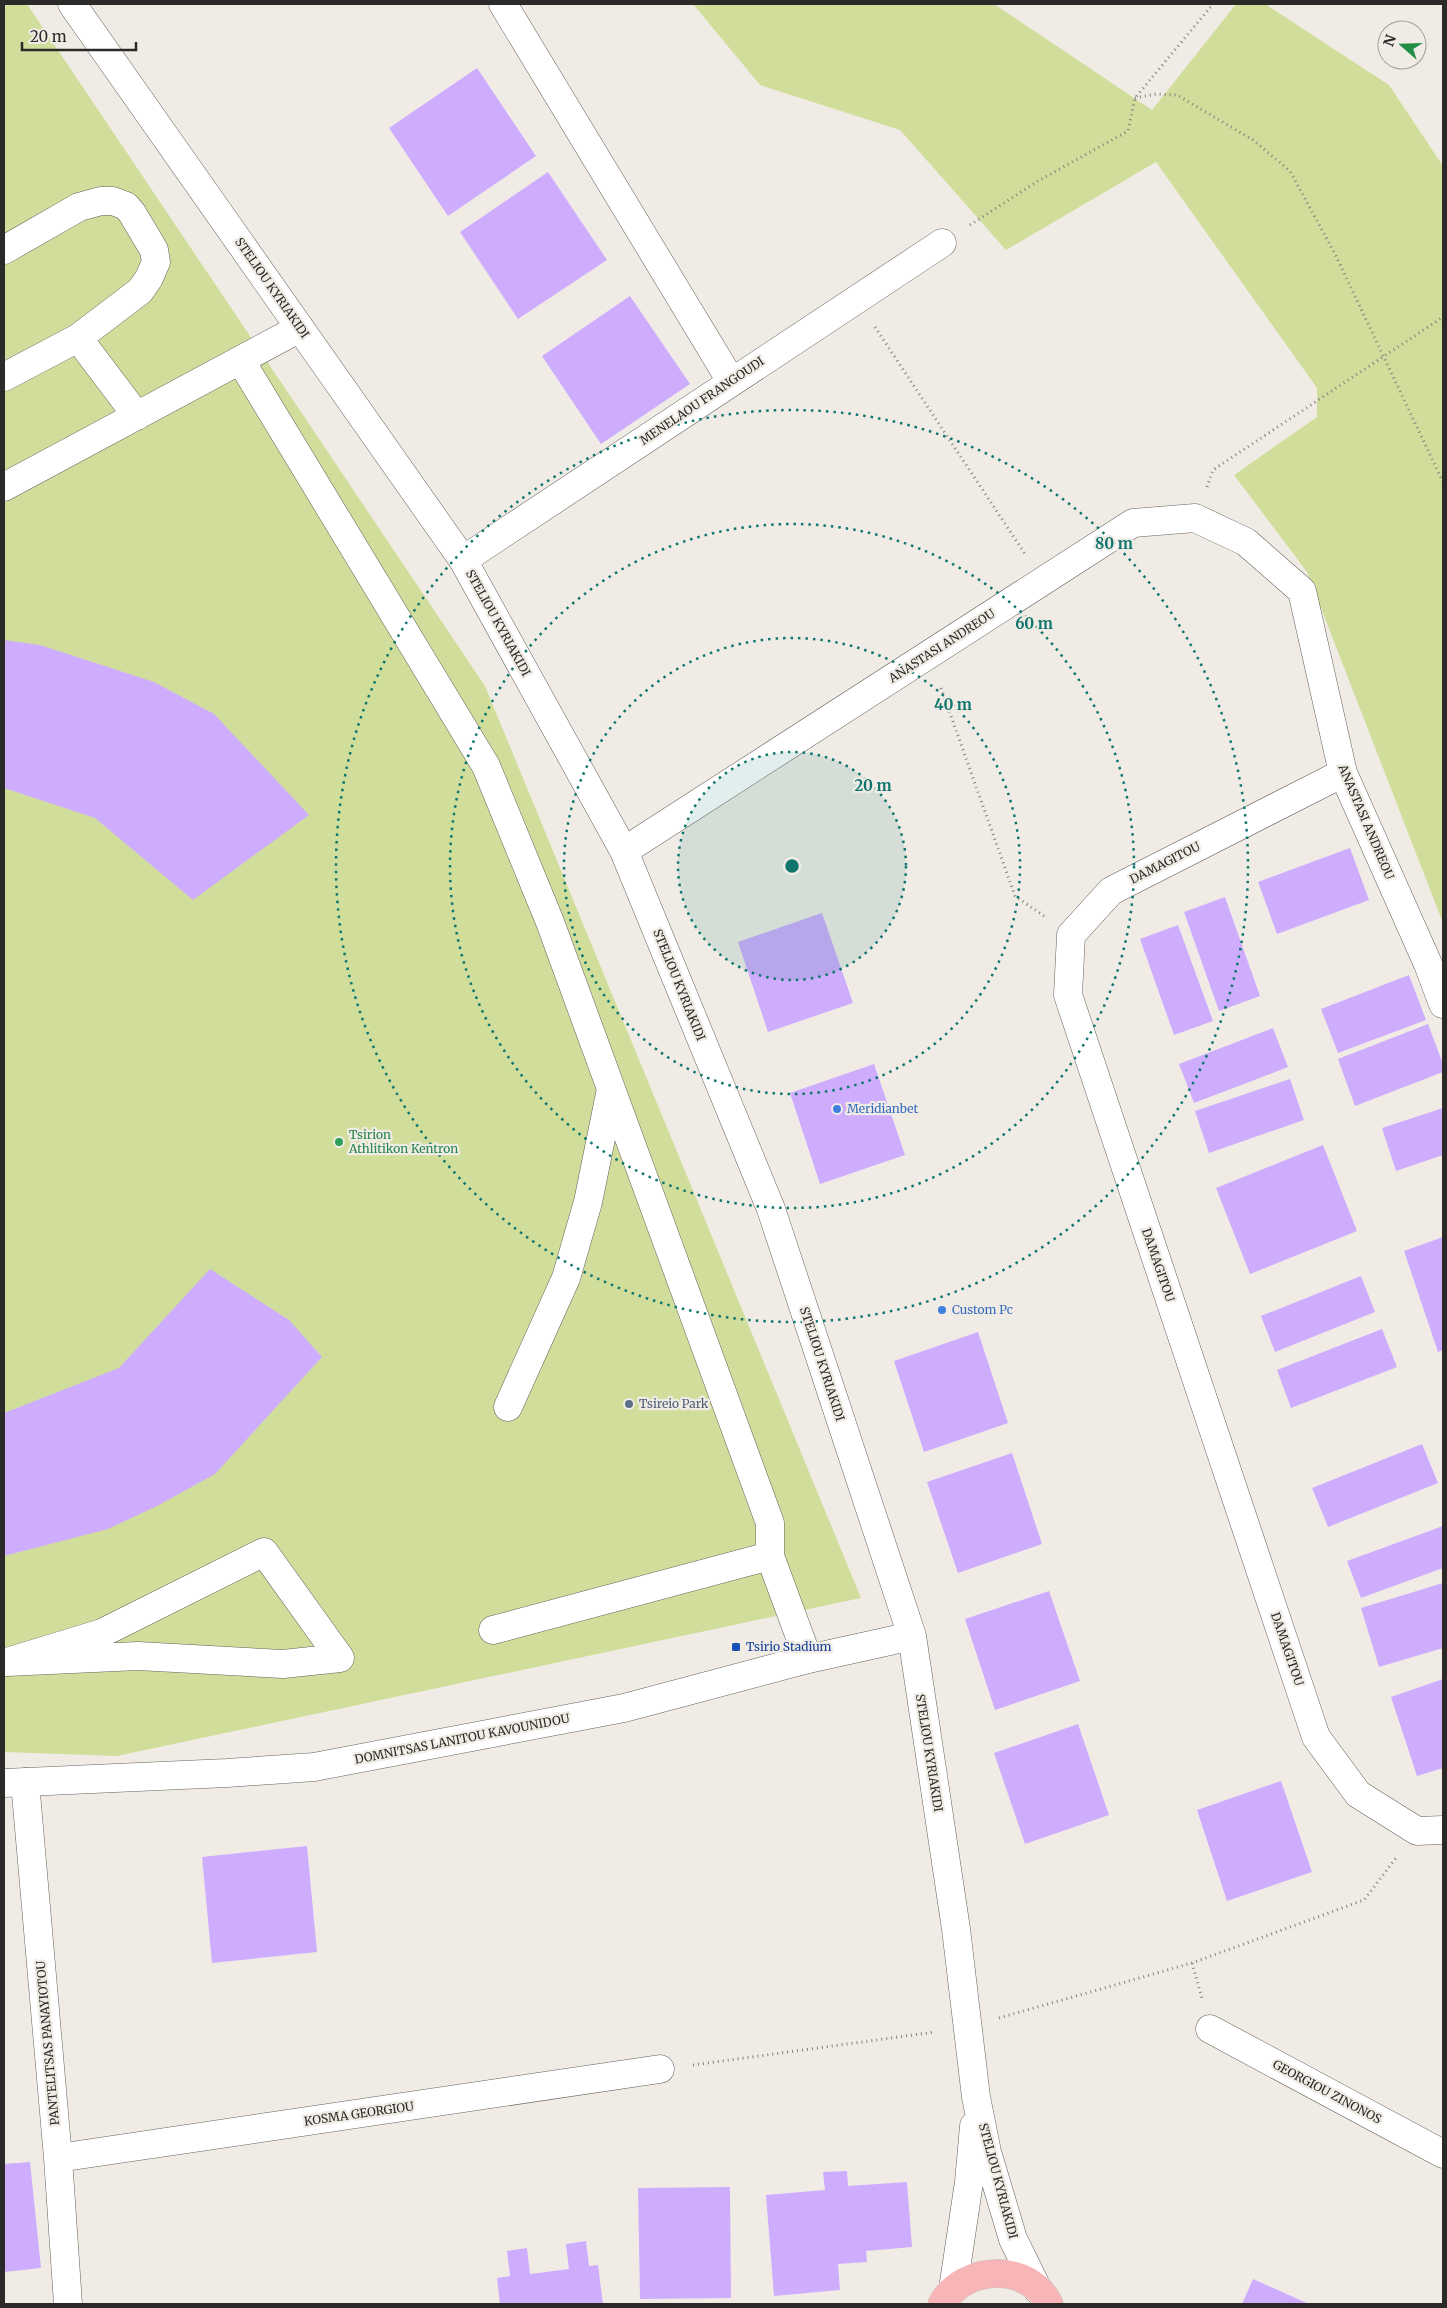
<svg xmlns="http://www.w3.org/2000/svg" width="1447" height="2308" font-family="Merriweather,serif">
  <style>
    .green { fill: #d1de9b }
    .building { fill: #ceadfe }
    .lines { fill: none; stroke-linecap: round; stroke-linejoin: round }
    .minor-casing { stroke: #65615b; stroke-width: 29 }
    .major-casing { stroke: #c8c8c7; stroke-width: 29 }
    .path { stroke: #84817d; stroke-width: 3; stroke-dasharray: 1 4; stroke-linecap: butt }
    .minor { stroke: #fff; stroke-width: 28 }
    .major { stroke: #f8b5b8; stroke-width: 28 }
    .ring { fill: none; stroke: #0f766e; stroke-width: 2.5; stroke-dasharray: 2.5 5 }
    .shop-dot { fill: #3f7fe0; stroke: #f0ece5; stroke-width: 2 }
    .leisure-dot { fill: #2e9e5b; stroke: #f0ece5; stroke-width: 2 }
    .service-dot { fill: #5c6f8a; stroke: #f0ece5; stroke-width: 2 }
    .transit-dot { fill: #1a4fb4; stroke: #f0ece5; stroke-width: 2 }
    .labels { text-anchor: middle; stroke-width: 4.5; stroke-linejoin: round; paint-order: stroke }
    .street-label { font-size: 12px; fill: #2c2a28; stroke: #f0ece5 }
    .shop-label { font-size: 12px; fill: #366cbe; stroke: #f0ece5; text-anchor: start }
    .leisure-label { font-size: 12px; fill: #27864d; stroke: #f0ece5; text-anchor: start }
    .service-label { font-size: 12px; fill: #4e5e75; stroke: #f0ece5; text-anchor: start }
    .transit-label { font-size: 12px; fill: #164399; stroke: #f0ece5; text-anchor: start }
    .centre { fill: #0f766e; stroke: #f0ece5; stroke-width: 2.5 }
    .ring-label { font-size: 15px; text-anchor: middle; font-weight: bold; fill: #0f766e; stroke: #f0ece5; stroke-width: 4.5; stroke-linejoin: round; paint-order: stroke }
  </style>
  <rect width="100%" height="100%" fill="#f0ece5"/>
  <path class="green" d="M4 4H27L485 686 861 1598 117 1756 4 1752Z
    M693 4H994L1152 110 1236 4H1265L1389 85 1443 166V923L1307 572 1234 475 1317 417V388L1156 162 1006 250 900 130 760 85Z"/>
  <path class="building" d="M477 68 536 156 448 216 389 128Z
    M548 172 607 260 518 319 460 232Z
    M630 296 690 384 601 444 542 356Z
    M4 640 40 645 154 682 214 714 309 815 193 900 95 818 4 788Z
    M1350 848 1369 900 1277 934 1258 882Z
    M1225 897 1260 996 1219 1011 1184 912Z
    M822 913 853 1003 768 1032 738 942Z
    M1178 925 1213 1021 1174 1035 1140 939Z
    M1409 975 1426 1020 1338 1053 1321 1009Z
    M1428 1024 1443 1064V1072L1355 1106 1338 1059Z
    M1273 1028 1288 1067 1194 1103 1179 1064Z
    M874 1064 905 1155 820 1184 790 1093Z
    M1290 1079 1304 1120 1209 1153 1195 1111Z
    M1443 1108V1155L1396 1171 1382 1128Z
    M1323 1145 1357 1231 1250 1274 1216 1188Z
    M1443 1237V1350L1438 1352 1404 1251Z
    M210 1269 289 1320 322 1357 215 1474 159 1505 108 1529 4 1556V1413L119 1368Z
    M1361 1276 1375 1312 1275 1352 1261 1316Z
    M1382 1329 1397 1367 1291 1408 1277 1370Z
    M978 1332 1008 1423 924 1452 894 1361Z
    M1422 1444 1438 1483 1328 1527 1312 1488Z
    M1012 1453 1042 1544 958 1573 927 1482Z
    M1443 1526V1568L1361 1598 1347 1561Z
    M1443 1583V1648L1379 1667 1361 1608Z
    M1049 1591 1080 1681 995 1710 965 1619Z
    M1443 1679V1768L1417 1776 1391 1697Z
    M1078 1724 1109 1815 1025 1844 994 1753Z
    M1281 1781 1312 1872 1227 1901 1197 1810Z
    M307 1846 317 1952 212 1963 202 1857Z
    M30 2162 41 2268 4 2272V2164Z
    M847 2171 848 2186 907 2182 912 2247 866 2251 867 2262 838 2264 840 2290 774 2296 766 2195 825 2190 823 2172Z
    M730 2187 731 2298 640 2299 638 2188Z
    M586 2241 589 2266 598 2265 603 2304H500L497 2278 510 2276 507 2251 527 2248 530 2274 569 2269 566 2244Z
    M1253 2279 1309 2304H1242Z"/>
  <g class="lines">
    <g class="minor-casing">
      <path id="minor" d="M72 4 463 560 624 851 771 1209 912 1636 956 1929 976 2097 987 2152 1013 2239 1038 2290
        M503 4 731 381
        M4 250 79 207 101 201H113L126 206 132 213 154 250 156 262 149 278 140 291 78 338 4 377
        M78 338 137 416
        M241 361 486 766 550 922 770 1523V1556L493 1630
        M4 487 300 328
        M463 560 942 243
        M1343 773 1111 891 1071 935 1068 995 1316 1737 1358 1794 1417 1831 1443 1830
        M624 851 1133 523 1195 518 1246 542 1302 591 1343 773 1428 964 1443 1004
        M508 1407 566 1278 588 1202 611 1089
        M770 1556 808 1659
        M4 1662H7L138 1656 283 1664 340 1658 264 1552 102 1633 7 1662
        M25 1782 58 2158 68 2304
        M4 1783 227 1773 314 1767 624 1708 808 1659 912 1636
        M1210 2029 1443 2154
        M58 2158 660 2069
        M953 2289 969 2182 974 2126"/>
    </g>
    <g class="major-casing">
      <path id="major" d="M942 2304C963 2265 1029 2262 1049 2304"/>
    </g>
    <path class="path" d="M1135 98 1156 94 1177 95 1253 140 1290 171 1335 254 1443 482
      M970 225 1038 181 1128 131 1135 98 1213 4
      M875 327 1025 554
      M1207 487 1213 470 1443 317
      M941 688 1015 896 1044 916
      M1192 1963 1202 1998
      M999 2018 1192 1963 1364 1900 1396 1858
      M693 2065 935 2032"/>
    <use href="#minor" class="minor"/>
    <use href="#major" class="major"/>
  </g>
  <circle cx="792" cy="866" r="114" fill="#0f766e" fill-opacity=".12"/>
  <g class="ring">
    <circle cx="792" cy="866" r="114"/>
    <circle cx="792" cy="866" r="228"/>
    <circle cx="792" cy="866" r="342"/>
    <circle cx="792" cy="866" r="456"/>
  </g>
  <g class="shop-dot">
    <circle cx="837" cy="1109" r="5"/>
    <circle cx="942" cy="1310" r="5"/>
  </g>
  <circle class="leisure-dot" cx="339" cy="1142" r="5"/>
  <circle class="service-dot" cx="629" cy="1404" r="5"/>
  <rect class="transit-dot" x="731" y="1642" width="10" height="10" rx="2.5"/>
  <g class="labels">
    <g class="street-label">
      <text transform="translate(272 288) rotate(55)" y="4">STELIOU KYRIAKIDI</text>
      <text transform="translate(702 401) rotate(-34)" y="4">MENELAOU FRANGOUDI</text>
      <text transform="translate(498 623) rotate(61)" y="4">STELIOU KYRIAKIDI</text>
      <text transform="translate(942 646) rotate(-33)" y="4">ANASTASI ANDREOU</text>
      <text transform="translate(1366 822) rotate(67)" y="4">ANASTASI ANDREOU</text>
      <text transform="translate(1165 863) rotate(-27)" y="4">DAMAGITOU</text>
      <text transform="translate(679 985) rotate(68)" y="4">STELIOU KYRIAKIDI</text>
      <text transform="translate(1158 1265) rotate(71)" y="4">DAMAGITOU</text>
      <text transform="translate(822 1364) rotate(72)" y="4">STELIOU KYRIAKIDI</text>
      <text transform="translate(1287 1649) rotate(71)" y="4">DAMAGITOU</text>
      <text transform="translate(462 1739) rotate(-11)" y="4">DOMNITSAS LANITOU KAVOUNIDOU</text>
      <text transform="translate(929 1753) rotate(81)" y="4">STELIOU KYRIAKIDI</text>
      <text transform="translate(48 2043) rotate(-95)" y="4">PANTELITSAS PANAYIOTOU</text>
      <text transform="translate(1327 2092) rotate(28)" y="4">GEORGIOU ZINONOS</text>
      <text transform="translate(359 2114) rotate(-8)" y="4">KOSMA GEORGIOU</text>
      <text transform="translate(998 2181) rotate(75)" y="4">STELIOU KYRIAKIDI</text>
    </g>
    <g class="shop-label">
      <text x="847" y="1113">Meridianbet</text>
      <text x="952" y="1314">Custom Pc</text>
    </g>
    <g class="leisure-label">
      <text x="349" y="1139">Tsirion<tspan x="349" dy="14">Athlitikon Kentron</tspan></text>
    </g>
    <g class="service-label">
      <text x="639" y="1408">Tsireio Park</text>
    </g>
    <g class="transit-label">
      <text x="746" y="1651">Tsirio Stadium</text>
    </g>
  </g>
  <circle cx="792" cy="866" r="8" class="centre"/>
  <g class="ring-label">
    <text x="1114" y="549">80 m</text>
    <text x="1034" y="629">60 m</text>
    <text x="953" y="710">40 m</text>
    <text x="873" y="791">20 m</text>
  </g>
  <rect width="1447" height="2308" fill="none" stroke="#2c2a28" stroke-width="10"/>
  <g transform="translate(1402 45) rotate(290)"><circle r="24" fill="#f0ece5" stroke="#a29e99"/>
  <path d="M0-4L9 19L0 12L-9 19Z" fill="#238e45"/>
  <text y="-8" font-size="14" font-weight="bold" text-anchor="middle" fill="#2c2a28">N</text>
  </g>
  <path d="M22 42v8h114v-8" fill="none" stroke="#2c2a28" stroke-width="2.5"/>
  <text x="30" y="42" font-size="15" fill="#2c2a28" stroke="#f0ece5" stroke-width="4" paint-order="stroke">20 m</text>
</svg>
